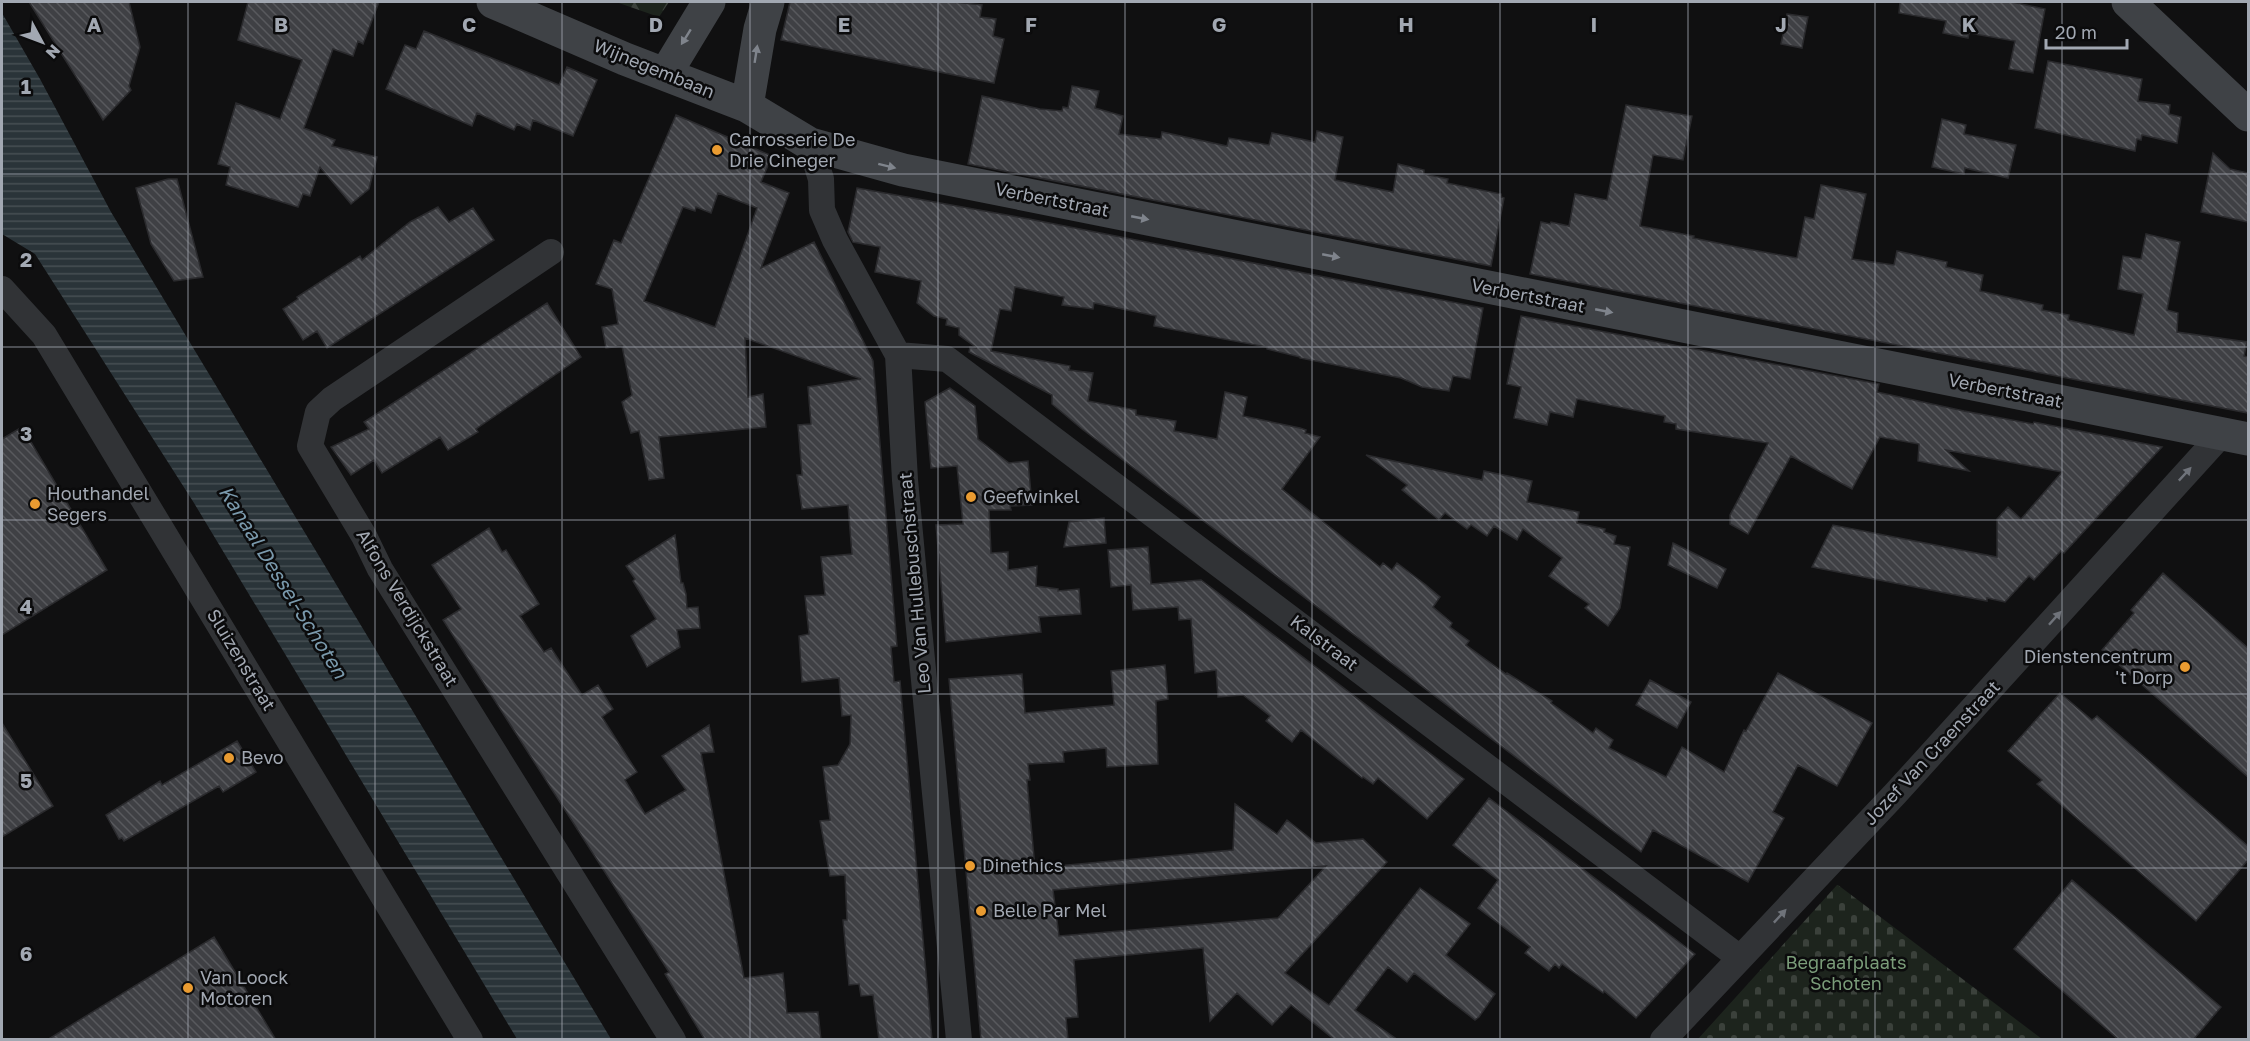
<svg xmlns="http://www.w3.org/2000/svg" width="2250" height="1041" font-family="'Golos Text',sans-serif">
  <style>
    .forest { fill: url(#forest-firs) }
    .cemetery { fill: url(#cemetery-stones) }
    .water { fill: url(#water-rules) }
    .building { fill: url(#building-back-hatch); stroke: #2a2a2d; stroke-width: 1.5; fill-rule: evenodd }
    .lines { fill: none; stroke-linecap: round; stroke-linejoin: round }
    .street { stroke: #313336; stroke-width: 26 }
    .secondary { stroke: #3f4246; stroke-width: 33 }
    .oneway { fill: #7f848c }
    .oneway2 { fill: #6f737a }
    .grid { fill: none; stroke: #a2a8b2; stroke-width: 1.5; stroke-opacity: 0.55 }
    .poi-dot { fill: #e99b31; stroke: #0b0b0c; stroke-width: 2 }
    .labels { text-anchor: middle; stroke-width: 5; stroke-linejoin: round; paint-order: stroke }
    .street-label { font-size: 18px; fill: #a2a8b2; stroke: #0b0b0c }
    .poi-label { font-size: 18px; fill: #a2a8b2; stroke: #0b0b0c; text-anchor: start }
    .park-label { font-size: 18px; fill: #7a9c79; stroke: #0b0b0c }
    .water-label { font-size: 20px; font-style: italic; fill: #7a99ac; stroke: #0b0b0c }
    .grid-label { font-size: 20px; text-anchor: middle; font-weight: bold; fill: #a2a8b2; stroke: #0b0b0c; stroke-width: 5; stroke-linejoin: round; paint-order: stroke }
  </style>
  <defs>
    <pattern id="forest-firs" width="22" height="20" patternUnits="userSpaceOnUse" patternTransform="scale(1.5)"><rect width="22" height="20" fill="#1d241d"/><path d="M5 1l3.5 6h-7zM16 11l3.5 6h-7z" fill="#3b413b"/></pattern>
    <pattern id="cemetery-stones" width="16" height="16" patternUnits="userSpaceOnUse" patternTransform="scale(1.5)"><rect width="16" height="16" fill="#1d241d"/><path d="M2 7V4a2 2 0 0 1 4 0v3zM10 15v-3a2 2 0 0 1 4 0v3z" fill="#3b413b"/></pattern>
    <pattern id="water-rules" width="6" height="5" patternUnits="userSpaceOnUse" patternTransform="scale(1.5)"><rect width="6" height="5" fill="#2a3439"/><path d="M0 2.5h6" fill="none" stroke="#464f53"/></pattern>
    <pattern id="building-back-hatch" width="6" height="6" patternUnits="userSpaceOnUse" patternTransform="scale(1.5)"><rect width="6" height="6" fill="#3f4044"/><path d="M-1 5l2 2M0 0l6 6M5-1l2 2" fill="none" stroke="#58595d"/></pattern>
  </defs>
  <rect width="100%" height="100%" fill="#101011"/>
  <path class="forest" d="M616 2H669L659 17Z"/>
  <path class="cemetery" d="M1837 885H1838L2042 1039H1698Z"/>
  <path class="water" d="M2 13 40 79 111 212 611 1039H517L194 503 35 254 2 234Z"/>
  <path class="building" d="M29 2H129L140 47 129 86 131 90 103 120Z
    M248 2H379L363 44 358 41 353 56 333 49 304 128 335 140 332 146 377 157 369 189 351 204 320 167 310 196 303 194 298 207 226 185 230 167 218 164 236 103 280 119 302 60 238 40Z
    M790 2H953L982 5 980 17 996 19 993 36 1004 39 994 83 781 40Z
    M1900 2H2012L2045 9 2033 73 2009 69 2015 41 1969 33 1968 38 1943 33 1946 21 1899 13Z
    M1787 14 1808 17 1802 48 1781 44Z
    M424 31 559 85 567 67 597 80 573 136 533 120 530 130 517 124 514 130 477 113 472 126 386 89 405 45 416 49Z
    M2048 61 2142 79 2138 101 2170 105 2169 114 2181 117 2177 143 2142 135 2141 140 2137 139 2135 151 2035 128Z
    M1072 86 1099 91 1095 108 1123 116 1119 134 1161 139 1162 132 1227 146 1229 138 1269 145 1272 133 1315 142 1317 131 1343 137 1335 180 1393 192 1398 164 1424 170V174L1448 179 1447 183 1501 194V197L1504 198 1491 266 968 164 982 96 1040 109 1062 111 1063 107 1068 108Z
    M1626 105 1692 116 1683 160 1653 155 1640 226 1694 236 1693 238 1742 248 1797 258 1805 217 1814 219 1821 185 1866 194 1852 259 1894 265 1897 251 1947 262 1946 267 1983 275 1980 291 2043 305 2042 310 2069 315 2068 320 2134 335 2143 294 2118 289 2123 256 2141 259 2146 234 2180 242 2167 310 2178 313 2177 332 2247 342 2244 356 2248 357V413L1530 274 1541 222 1550 224 1551 222 1569 226 1575 194 1607 200Z
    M676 115 772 156 761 182 789 193 761 268 814 242 873 361 897 646 891 647 894 682 900 681 932 1040H879L873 995 861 996 859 984 849 985 843 920H847L845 875 830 876 820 821 830 820 823 767 838 765 850 744 851 715 842 716 839 678 802 682 799 636 809 634 805 596 825 595 821 557 852 554 848 505 802 509 797 475H802L798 425 811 424 808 387 861 379 745 338 748 397 763 394 766 427 659 437 664 478 649 480 639 431 631 433 622 402 632 395 622 346 606 348 602 327 618 324 612 289 596 284 614 240 621 243ZM718 193 757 208 715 327 644 301 683 207 695 211 696 207 711 213Z
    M1942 119 1966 125 1964 134 2016 145 2008 178 1965 168 1964 174 1932 167Z
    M2213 153 2230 169 2248 173V222L2201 212Z
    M168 179H177L203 277 174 281 151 244 136 188Z
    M857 188 1029 219 1483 308 1470 379 1453 376 1449 391 1422 387 1401 378 1300 358V357L1267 349V347L1154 326 1156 316 1094 303 1093 309 1062 305 1064 297 1015 287 1011 311 1000 309 991 351 1070 366 1069 370 1093 373 1088 401 1136 410V415L1176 421 1174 431 1217 439 1225 392 1247 397 1243 416 1300 428 1306 430 1305 433 1320 437 1282 489 1380 567 1383 563 1392 570 1397 563 1426 585 1440 597 1433 607 1452 623 1450 627 1469 641 1466 645 1506 674 1507 673 1552 701 1551 703 1593 733 1596 728 1613 740 1609 748 1666 777 1682 747 1724 772 1744 730 1746 731 1778 673 1872 723 1837 786 1798 765 1773 812 1784 818 1748 882 1653 830 1641 852 1082 429 1052 404V395L969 352 970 347 977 348 959 335V328L946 325 947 319 934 316 917 303 921 281 875 272 880 247 853 242 848 232Z
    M438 207 449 222 473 208 494 240 327 348 317 331 303 340 283 309 298 299 297 297 360 256 362 260 410 222Z
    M547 303 581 357 476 429 478 432 448 450 440 437 382 473 374 460 351 475 331 447 369 429 364 422Z
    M1521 316 1879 384 1877 392 1964 411 2033 424 2034 422 2162 447 2064 553 2061 551 2034 580 2029 576 2005 602 1987 598V601L1812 567 1833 525 1997 557V519L2008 507 2021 519 2062 472 1946 450 1969 471 1918 461 1919 444 1880 437 1852 489 1791 456 1748 534 1730 524V515L1768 443 1676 429V424L1664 422 1665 416 1577 399 1573 417 1550 412 1547 425 1514 418 1521 387 1507 384Z
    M950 388 975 406 978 439 1009 463 1028 461 1032 505 1010 506 1011 510H989L991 553 1008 552V570L1037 566 1036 586 1058 589V591L1079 589 1081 614 1039 617 1041 632 946 642 936 525 963 524 957 466 931 468 925 402Z
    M22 427 107 570 2 635V439Z
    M1366 455 1482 480 1484 471 1532 481 1527 502 1579 512 1577 523 1605 529 1604 532 1616 536 1614 544 1630 547 1620 608 1608 626 1585 608 1589 604 1549 576 1562 558 1523 529 1517 540 1494 526 1487 536 1471 525 1467 529 1445 513 1439 520 1402 490 1407 485Z
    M1104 518 1106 543 1064 547 1069 522Z
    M489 528 502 552 506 550 539 604 520 616 544 652 551 648 582 695 598 685 613 709 602 717 637 772 625 780 645 814 686 790 662 756 709 725 714 752 701 753 744 978 783 973 787 1013 818 1012 821 1040H705L665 974 669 972 443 620 461 609 432 565Z
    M675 535 681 583H683L686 594 687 608 698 607 700 628 677 630 680 647 647 667 631 636 656 619 633 581 635 579 626 566Z
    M1673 543 1726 569 1717 588 1668 565Z
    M1148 547 1151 584 1201 580 1464 779 1427 819 1378 778 1373 784 1363 777 1362 778 1301 730 1292 742 1266 721 1270 716 1243 695 1218 697 1216 670 1195 673 1191 619 1179 620 1178 607 1133 610 1131 585 1111 587 1108 550Z
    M2163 573 2248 648V777L2102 650 2134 613 2131 610Z
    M1165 665 1168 699 1156 701 1158 764 1107 767 1106 748 1063 752 1064 762 1028 764 1030 780H1027L1035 868 1233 850 1235 804 1277 834 1287 820 1316 843 1363 839 1387 862 1285 973 1329 1005 1420 888 1470 924 1446 955 1495 994 1479 1017 1475 1020 1414 973 1407 982 1388 967 1355 1010 1398 1040H1335L1291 1005 1272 1025 1237 993 1210 1021 1203 948 1074 960 1078 1017 1066 1018 1068 1040H981L949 679 1022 674 1025 713 1114 705 1111 671ZM1326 866 1278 918 1059 936 1053 890Z
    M1650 680 1691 702 1677 728 1636 705Z
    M2060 693 2092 720 2097 716 2248 846V860L2196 921 2037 784 2042 780 2008 751Z
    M2 723 53 806 2 837Z
    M237 741 256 772 223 792 219 786 124 841 122 838 119 839 106 815 160 781 162 785Z
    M1489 798 1695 954 1636 1018 1604 991 1603 993 1562 964 1559 968 1555 964 1549 971 1525 953 1530 947 1478 908 1498 880 1453 845Z
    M2072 880 2221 1007 2193 1040H2119L2014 949Z
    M214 937 276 1040H47Z"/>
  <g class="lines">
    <path class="street" d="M810 144 821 179 822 210 835 240 898 355 905 480 917 608 959 1040
      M551 252 332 399 318 412 310 446 364 536 380 569 673 1040
      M2 289 44 335 470 1040
      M898 355 947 359 1740 958
      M1663 1040 1895 794 2221 435"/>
    <path class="secondary" d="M493 2 625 59 747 106 810 144 903 170 2248 439
      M2128 2 2248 115
      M666 73 709 2
      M747 106 760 29 768 2"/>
  </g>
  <defs><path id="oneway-solid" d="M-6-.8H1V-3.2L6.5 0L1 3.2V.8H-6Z" transform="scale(1.5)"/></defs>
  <g class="oneway">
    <use href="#oneway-solid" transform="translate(686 37) rotate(122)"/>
    <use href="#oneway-solid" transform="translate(756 54) rotate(-81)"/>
    <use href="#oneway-solid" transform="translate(887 166) rotate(14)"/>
    <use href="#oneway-solid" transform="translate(1140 218) rotate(11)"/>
    <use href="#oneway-solid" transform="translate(1331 256) rotate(11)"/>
    <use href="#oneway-solid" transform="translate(1604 311) rotate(11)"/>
  </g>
  <g class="oneway2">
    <use href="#oneway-solid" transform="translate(2185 474) rotate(-47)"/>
    <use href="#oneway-solid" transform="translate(2055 618) rotate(-48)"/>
    <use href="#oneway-solid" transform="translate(1780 916) rotate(-47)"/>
  </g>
  <path class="grid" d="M188 2V1040M375 2V1040M562 2V1040M750 2V1040M938 2V1040M1125 2V1040M1312 2V1040M1500 2V1040M1688 2V1040M1875 2V1040M2062 2V1040M2 174H2248M2 347H2248M2 520H2248M2 694H2248M2 868H2248"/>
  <g class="poi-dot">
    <circle cx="717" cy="150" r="6"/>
    <circle cx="971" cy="497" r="6"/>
    <circle cx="35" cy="504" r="6"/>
    <circle cx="2185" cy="667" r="6"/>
    <circle cx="229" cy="758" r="6"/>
    <circle cx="970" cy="866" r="6"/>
    <circle cx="981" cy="911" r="6"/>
    <circle cx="188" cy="988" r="6"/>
  </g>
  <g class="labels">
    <g class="street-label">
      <text transform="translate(654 69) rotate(22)" y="6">Wijnegembaan</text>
      <text transform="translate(1052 200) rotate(11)" y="6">Verbertstraat</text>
      <text transform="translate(1528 296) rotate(11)" y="6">Verbertstraat</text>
      <text transform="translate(2005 391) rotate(11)" y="6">Verbertstraat</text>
      <text transform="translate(915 583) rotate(-95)" y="6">Leo Van Hullebuschstraat</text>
      <text transform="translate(407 608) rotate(59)" y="6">Alfons Verdijckstraat</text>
      <text transform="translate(1324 643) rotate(37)" y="6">Kalstraat</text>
      <text transform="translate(241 660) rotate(59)" y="6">Sluizenstraat</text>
      <text transform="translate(1932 753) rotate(-47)" y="6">Jozef Van Craenstraat</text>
    </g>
    <g class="poi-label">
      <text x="729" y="146">Carrosserie De<tspan x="729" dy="21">Drie Cineger</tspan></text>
      <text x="47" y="500">Houthandel<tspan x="47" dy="21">Segers</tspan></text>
      <text x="983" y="503">Geefwinkel</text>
      <text x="2173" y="663" text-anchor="end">Dienstencentrum<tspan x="2173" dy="21">'t Dorp</tspan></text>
      <text x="241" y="764">Bevo</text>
      <text x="982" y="872">Dinethics</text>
      <text x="993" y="917">Belle Par Mel</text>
      <text x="200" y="984">Van Loock<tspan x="200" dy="21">Motoren</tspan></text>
    </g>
    <g class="park-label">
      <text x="1846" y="969">Begraafplaats<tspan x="1846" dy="21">Schoten</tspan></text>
    </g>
    <g class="water-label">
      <text transform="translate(283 582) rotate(58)" y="7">Kanaal Dessel-Schoten</text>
    </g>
  </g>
  <g class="grid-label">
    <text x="94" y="32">A</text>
    <text x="281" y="32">B</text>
    <text x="469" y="32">C</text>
    <text x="656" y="32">D</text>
    <text x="844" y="32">E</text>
    <text x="1031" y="32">F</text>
    <text x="1219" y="32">G</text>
    <text x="1406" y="32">H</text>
    <text x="1594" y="32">I</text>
    <text x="1781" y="32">J</text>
    <text x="1969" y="32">K</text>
    <text x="26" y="94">1</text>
    <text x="26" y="267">2</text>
    <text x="26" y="441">3</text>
    <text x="26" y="614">4</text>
    <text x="26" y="788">5</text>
    <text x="26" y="961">6</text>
  </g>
  <rect width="2250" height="1041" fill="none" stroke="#a2a8b2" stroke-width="6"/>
  <g transform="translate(42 42) rotate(131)" stroke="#0b0b0c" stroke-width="4.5" paint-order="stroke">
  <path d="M0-4.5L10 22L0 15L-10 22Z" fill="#a2a8b2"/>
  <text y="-9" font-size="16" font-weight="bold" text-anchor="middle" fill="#a2a8b2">N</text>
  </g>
  <path d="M2046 39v9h81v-9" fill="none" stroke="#a2a8b2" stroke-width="3"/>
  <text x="2055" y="39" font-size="18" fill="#a2a8b2" stroke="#0b0b0c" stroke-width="4.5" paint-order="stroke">20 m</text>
</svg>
